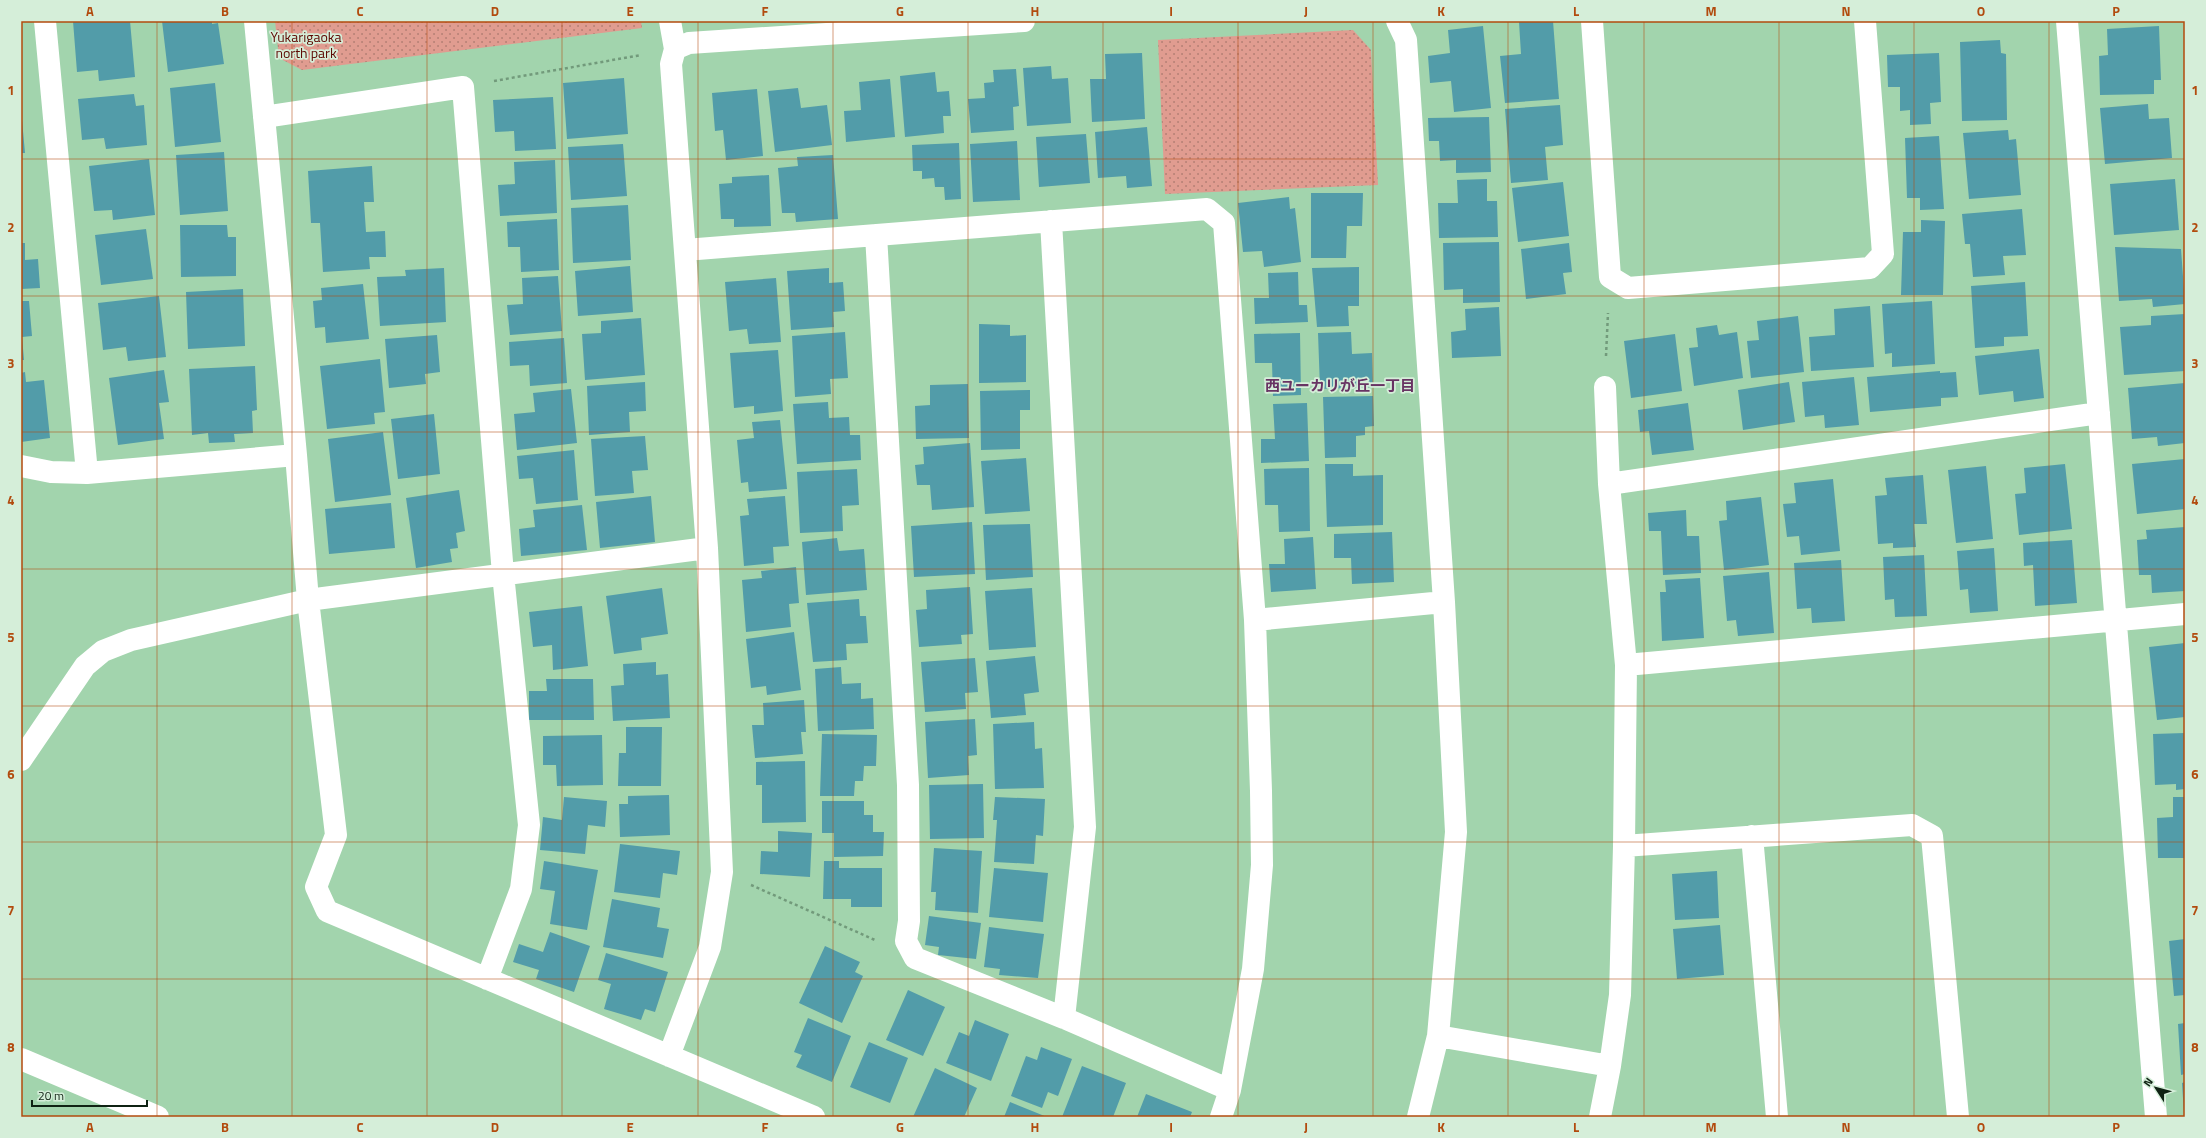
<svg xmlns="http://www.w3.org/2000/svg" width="2206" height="1138" font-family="'Titillium Web','Noto Sans JP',sans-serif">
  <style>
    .grass { fill: url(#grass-dots) }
    .building { fill: #529ca9 }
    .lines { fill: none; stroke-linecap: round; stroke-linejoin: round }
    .path { stroke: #729a7b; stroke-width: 2.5; stroke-dasharray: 3 3; stroke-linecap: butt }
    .street { stroke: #fff; stroke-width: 22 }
    .highway { stroke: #fff; stroke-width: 22 }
    .grid { fill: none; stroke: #b24b0e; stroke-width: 1; stroke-opacity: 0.55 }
    .labels { text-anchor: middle; stroke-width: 3.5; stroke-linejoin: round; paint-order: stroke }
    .park-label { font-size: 14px; fill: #5d0802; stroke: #d5eed9 }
    .neighbourhood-label { font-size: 15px; font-weight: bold; fill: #683363; stroke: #d5eed9 }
    .neatline { fill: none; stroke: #b24b0e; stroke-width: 1.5 }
    .grid-label { font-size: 13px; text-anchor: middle; font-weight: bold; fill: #b24b0e }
  </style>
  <defs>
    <pattern id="grass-dots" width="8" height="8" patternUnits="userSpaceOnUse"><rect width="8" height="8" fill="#e09c90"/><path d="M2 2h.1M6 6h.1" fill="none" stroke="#b47f74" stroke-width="1.8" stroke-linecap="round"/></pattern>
  </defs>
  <rect width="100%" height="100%" fill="#a2d4ad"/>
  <path class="grass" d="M275 21H641L642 28 302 70 279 58Z
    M1353 30 1371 50 1378 185 1165 194 1158 40Z"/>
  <path class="building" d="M73 21H130L135 77 99 81 98 70 77 72Z
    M162 21H212V24L218 23 224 64 168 72Z
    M1553 21 1559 99 1505 103 1500 56 1521 54 1519 22Z
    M1483 26 1491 108 1454 112 1451 81 1430 83 1428 56 1450 53 1448 30Z
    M2159 26 2161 80H2154V94L2100 95 2099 56 2108 55 2107 29Z
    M2000 40 2001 53 2006 54 2007 120 1962 121 1960 42Z
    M1142 53 1145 119 1092 122 1090 79H1106L1105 54Z
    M1939 53 1941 102 1930 103 1931 124 1910 125V110L1900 111V87H1888L1887 55Z
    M1051 66 1052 79 1068 78 1071 123 1027 126 1023 68Z
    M1016 69 1019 106 1013 107 1014 130 971 133 968 99 985 98 984 83 994 82 993 70Z
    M935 72 937 92 949 91 951 116H943L944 133 905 137 900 76Z
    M624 78 628 134 567 139 563 83Z
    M890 79 895 137 846 142 844 111 861 110 859 82Z
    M215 83 221 142 175 147 170 88Z
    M798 88 801 108 827 105 832 145 775 152 768 91Z
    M757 89 763 156 726 160 723 130 715 131 712 93Z
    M134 94 136 106 144 105 147 145 106 149 104 138 82 140 78 99Z
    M553 97 556 149 515 151 514 131 495 132 493 100Z
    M2148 104 2149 119 2169 118 2172 158 2105 164 2100 108Z
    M1560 105 1563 145 1545 147 1548 180 1511 183 1505 109Z
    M1489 117 1491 172 1456 173V160L1440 161 1439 141H1429L1428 118Z
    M22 120 25 153H21V121Z
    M1147 127 1152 186 1127 188 1126 176 1098 178 1095 132Z
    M2008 130 2009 140 2016 139 2021 195 1969 199 1963 133Z
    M1086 134 1090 183 1039 187 1036 137Z
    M1939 136 1944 209 1920 210V198H1907L1905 138Z
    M1017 141 1020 200 973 202 970 144Z
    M959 143 961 199 945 200 944 187H935L934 178 922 179V171H913L912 145Z
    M623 144 627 196 571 200 568 147Z
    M224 152 228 211 180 215 176 155Z
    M833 155 838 219 796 222 795 213H782L778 168 798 166 797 157Z
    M149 159 155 215 113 220 112 210 94 211 89 166Z
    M555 160 557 213 500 216 498 185 515 184 514 162Z
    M372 166 374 202H364L366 232 385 231 386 257H369L370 269 323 272 320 223H311L308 171Z
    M769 175 771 226 734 227V219H721L719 184 732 183V177Z
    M1487 179V201H1497L1498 237 1439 238 1438 203H1458L1457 180Z
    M2175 179 2179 230 2114 235 2110 184Z
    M1563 182 1569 236 1518 242 1512 188Z
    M1311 193H1363L1362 226H1347L1346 258H1311Z
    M1289 197 1290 209 1295 208 1301 262 1264 267 1262 251 1243 252 1238 203Z
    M628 205 631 260 573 263 571 208Z
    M2022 209 2026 255 2003 256 2005 275 1973 277 1970 244H1965L1962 214Z
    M557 219 559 270 521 272 520 247H508L507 222Z
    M1921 220 1945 221 1943 295H1901L1903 232H1921Z
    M180 225H227L228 237H236V276L181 277Z
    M146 229 153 279 101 285 95 235Z
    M1499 242 1500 302 1463 303V289L1444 290 1443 243Z
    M21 243H25V260L38 259 40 288 21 289Z
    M1569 243 1572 272 1563 273 1566 294 1526 299 1521 249Z
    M2115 247 2181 249 2185 304 2153 307 2152 299 2119 301Z
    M630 266 633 312 578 316 575 271Z
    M1359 267V306H1348L1349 326 1317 327 1312 268Z
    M444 268 446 322 380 326 377 277 406 276 405 270Z
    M829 268V283L843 282 845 311 833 312 834 327 791 330 787 271Z
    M1298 272 1299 305H1307L1308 322 1255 324 1254 298H1269L1268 273Z
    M558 276 562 331 510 335 507 305 523 304 522 278Z
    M776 278 781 342 749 344 747 329 729 331 725 282Z
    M2025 282 2028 336 2004 337V346L1975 348 1971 286Z
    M363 284 369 339 326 343 325 327 315 328 313 301 322 300 321 288Z
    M243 289 245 346 188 349 186 292Z
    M159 296 166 357 128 361 126 347 103 350 98 303Z
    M21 301H29L32 336 22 337 24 360H21Z
    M1932 301 1935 364 1892 367V353L1885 354 1882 304Z
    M1870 306 1874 367 1811 371 1809 337 1835 335 1834 309Z
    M1499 307 1501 356 1452 358 1451 332 1466 330 1465 309Z
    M2185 314V371L2124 375 2120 327 2151 325V316Z
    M1798 316 1804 372 1751 378 1747 341 1759 340 1757 321Z
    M641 318 645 375 585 380 582 334 601 333V321Z
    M979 324 1010 325V336L1026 335V382L979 383Z
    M1717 325 1719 335 1737 332 1743 378 1694 386 1689 348 1698 347 1696 328Z
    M845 332 848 378 830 379 831 394 795 397 792 336Z
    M1351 332 1352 354 1372 353 1373 387 1320 389 1318 333Z
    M1300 333 1301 395 1273 396 1272 363H1255L1254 334Z
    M1675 334 1682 391 1631 398 1624 341Z
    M437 335 440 372 425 374 426 384 389 388 385 339Z
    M564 338 567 383 530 386 529 365 510 366 509 342Z
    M2039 349 2044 398 2014 402 2013 391 1979 395 1975 356Z
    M778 350 783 411 754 414V406L734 408 730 353Z
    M380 359 385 412 374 413 375 424 327 429 320 366Z
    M255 366 257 410 252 411 253 433 234 434 235 442 209 443 208 433 192 435 189 369Z
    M164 370 169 402 159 403 164 439 118 445 109 378Z
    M1940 371V373L1956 372 1958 397 1941 398V406L1870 412 1867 377Z
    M25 372 26 382 44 380 50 438 21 442V373Z
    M1854 377 1859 425 1825 428 1824 415 1805 417 1802 382Z
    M645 382 646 411 629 412 630 432 589 435 587 386Z
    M1789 382 1795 422 1743 430 1738 390Z
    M2185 383V443L2158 446 2157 437 2132 439 2128 388Z
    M968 384 969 438 916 439 915 406 930 405V385Z
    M571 389 577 443 517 450 514 414 535 412 533 393Z
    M1030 390V410H1020V449L981 450 980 391Z
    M1373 396 1374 426 1365 427V435L1356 436V457L1325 458 1323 397Z
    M828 402 829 418 849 417 850 435H860L861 460 797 464 793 404Z
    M1307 403 1309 461 1261 463V439H1275L1273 404Z
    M1688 403 1694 450 1652 455 1649 431 1640 432 1638 410Z
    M434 414 440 474 398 479 391 419Z
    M780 420 787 489 749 492 748 482 741 483 737 440 754 438 752 422Z
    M383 432 391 495 335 502 328 439Z
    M645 436 648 470 632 471 634 493 595 496 591 439Z
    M970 443 974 507 932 510 930 485H917L915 465 924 464 923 447Z
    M574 450 578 500 536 504 533 478 519 479 517 456Z
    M1026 458 1030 511 985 514 981 461Z
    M2185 459V509L2137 514 2132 464Z
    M1325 464H1353V476L1383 475V525L1327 527Z
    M2065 464 2072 529 2019 535 2015 494 2026 493 2024 468Z
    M1986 466 1993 539 1956 543 1948 470Z
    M1309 468 1310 531 1279 532 1278 505H1265L1264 469Z
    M857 469 859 505 842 506 843 531 800 533 797 472Z
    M1923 475 1927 524H1914L1916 547 1893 548V543L1878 544 1875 496 1887 495 1885 478Z
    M1833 479 1840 551 1801 555 1799 536 1787 537 1783 504 1796 503 1794 483Z
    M459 490 465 531 456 533 458 548 450 549 452 562 416 568 406 498Z
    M651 496 655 542 600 548 596 502Z
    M785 496 789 546 773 547 774 563 744 566 740 516 749 515 747 499Z
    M1761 497 1769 565 1724 570 1719 521 1727 520 1726 501Z
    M391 503 395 548 329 554 325 509Z
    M582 505 587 550 521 556 519 529 535 527 533 510Z
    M1686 510 1687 536H1699L1701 573 1663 575 1661 531H1649L1648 513Z
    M972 522 975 574 914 577 911 526Z
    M1030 524 1033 577 986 580 983 525Z
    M2185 527V591L2152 593 2151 575H2139L2137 540 2147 539 2146 530Z
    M1392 532 1394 582 1352 584 1351 558H1334V534Z
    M1313 537 1316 589 1271 592 1269 564H1285L1284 539Z
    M837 538 839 551 864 549 867 590 806 595 802 542Z
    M2072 540 2077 603 2035 606 2033 565 2024 566 2023 543Z
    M1994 548 1998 611 1970 613 1968 589 1960 590 1957 551Z
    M1924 555 1927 616 1895 617 1894 599 1885 600 1883 557Z
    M1841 560 1845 621 1812 623 1811 608 1797 609 1794 563Z
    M796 567 799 603 789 604 791 627 746 632 742 580 762 578 761 571Z
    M1769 572 1774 633 1738 636 1736 620 1727 621 1723 576Z
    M1700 578 1704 638 1662 641 1660 592H1666L1665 580Z
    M970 587 973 634 961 635 962 644 919 647 916 610 927 609 926 590Z
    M662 588 668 634 641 638 642 650 614 654 606 596Z
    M1032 588 1036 647 989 650 985 591Z
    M859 599 860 616H866L868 643 846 644 847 660 813 662 807 603Z
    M582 606 588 666 553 670 552 645 533 647 529 612Z
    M794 632 801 690 767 695 766 686 751 688 746 639Z
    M2185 643V717L2157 720 2149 647Z
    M1035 656 1039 692 1024 694 1026 715 991 718 986 661Z
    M975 658 978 692 965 693 966 709 925 712 921 662Z
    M656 662V675L668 674 670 718 613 721 611 686 624 685 623 664Z
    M841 667 842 684 861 683V699L873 698 874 729 818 731 815 669Z
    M546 679H593L594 720H529V691H547Z
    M804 700 806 732H801L803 754 755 758 752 725H764L763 703Z
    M975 719 977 755 968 756 969 775 928 778 925 722Z
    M1034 722 1035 749 1042 748 1044 788 995 789 993 724Z
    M626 727H662L661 786H618L619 753H626Z
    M2185 733V789L2176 790V784L2155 785 2153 734Z
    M822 734 877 735 876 766H864L863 781H855L854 796H820Z
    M602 735 603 785 557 786 556 765H543V736Z
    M805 761 806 822 762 823V785H756V762Z
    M983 784 984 838 930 839 929 785Z
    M669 795 670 835 620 837 619 804H628V796Z
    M564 797 607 801 605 827 588 825 585 854 540 850 543 817 562 820Z
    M995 797 1045 799 1043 836 1036 835 1034 864 994 862 997 820H993Z
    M2173 797H2185V858H2158L2157 818 2173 817Z
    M822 801H864V815H873V832H884L883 856 834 857V833H822Z
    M778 831 812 833 810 877 760 874 761 851 778 852Z
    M620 844 680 851 677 875 663 873 660 898 614 892Z
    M934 848 982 851 978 913 935 910 936 892H931Z
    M544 861 598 870 587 930 550 924 555 891 540 889Z
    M824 861H839V868H882V907H851V899H823Z
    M994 868 1048 873 1043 922 989 917Z
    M1717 871 1719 918 1675 920 1672 874Z
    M612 899 660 908 657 927 669 929 663 958 603 947Z
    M929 916 981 923 976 959 938 955 939 947 925 945Z
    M1720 925 1724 975 1677 979 1673 929Z
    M989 927 1044 934 1038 978 999 975 1000 969 984 967Z
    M550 932 590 946 574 992 536 979 539 970 513 962 519 944 543 952Z
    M2185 939V995L2174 996 2169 941Z
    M825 946 860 962 855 972 863 976 842 1023 799 1003Z
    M606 953 668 972 655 1012 645 1009 641 1020 604 1009 611 984 598 980Z
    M908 990 945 1007 923 1056 886 1040Z
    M808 1018 851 1036 832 1082 796 1067 802 1055 794 1052Z
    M975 1020 1009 1034 991 1081 946 1063 959 1032 969 1036Z
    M2185 1023V1074L2181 1075 2178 1024Z
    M869 1042 908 1058 890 1103 850 1087Z
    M1041 1047 1072 1059 1058 1096 1048 1092 1042 1108 1011 1096 1026 1056 1037 1060Z
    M1082 1066 1126 1083 1113 1117H1062Z
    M935 1068 977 1088 964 1117H913Z
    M2185 1082V1113L2184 1114 2182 1083Z
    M1146 1094 1192 1112 1190 1117H1137Z
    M1010 1102 1047 1117H1004Z"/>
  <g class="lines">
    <path class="path" d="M494 81 641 55
      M1606 356 1608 313
      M751 885 875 940"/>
    <path class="street" d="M45 21 87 473
      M255 21 296 455 308 600 336 835 316 887 327 911 814 1117
      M1397 21 1406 40 1444 602 1456 832 1438 1036 1418 1117
      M1592 21 1610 277 1628 288 1870 268 1883 254 1865 21
      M2067 21 2156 1117
      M675 49 689 43 1024 21
      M264 117 463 87 503 574 529 825 521 889 487 979
      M1051 221 1085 827 1064 1018
      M876 235 908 785 909 921 906 941 915 958 1064 1018 1230 1090
      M685 250 1207 209 1224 223 1255 620 1261 791 1262 865 1253 969 1230 1090 1221 1117
      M21 466 51 472 87 473 296 455
      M1609 484 2099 413
      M1255 620 1444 602
      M1626 665 2185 614
      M21 760 85 666 103 651 131 640 308 600 707 548
      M1752 836 1777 1117
      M1624 846 1912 825 1932 836 1958 1117
      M1438 1036 1610 1066
      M669 1056 710 947 722 872 707 548 671 64 675 49 670 21
      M1600 1117 1610 1066 1620 995 1624 846 1626 665 1609 484 1605 387"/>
    <path class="highway" d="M21 1059 158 1117"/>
  </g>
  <path class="grid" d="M157 21V1117M292 21V1117M427 21V1117M562 21V1117M698 21V1117M833 21V1117M968 21V1117M1103 21V1117M1238 21V1117M1373 21V1117M1508 21V1117M1644 21V1117M1779 21V1117M1914 21V1117M2049 21V1117M21 159H2185M21 296H2185M21 432H2185M21 569H2185M21 706H2185M21 842H2185M21 979H2185"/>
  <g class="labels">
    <g class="park-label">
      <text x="306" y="42">Yukarigaoka<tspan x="306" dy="16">north park</tspan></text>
    </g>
    <g class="neighbourhood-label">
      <text x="1340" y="391">西ユーカリが丘一丁目</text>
    </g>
  </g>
  <rect width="2206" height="1138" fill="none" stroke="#d5eed9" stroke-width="44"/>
  <g transform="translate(2156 1088) rotate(306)" stroke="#d5eed9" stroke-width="3" paint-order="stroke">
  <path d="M0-3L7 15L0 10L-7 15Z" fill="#0f2213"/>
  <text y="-6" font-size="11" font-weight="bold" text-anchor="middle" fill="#0f2213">N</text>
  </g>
  <path d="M32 1100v6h115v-6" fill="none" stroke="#0f2213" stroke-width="2"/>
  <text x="38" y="1100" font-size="12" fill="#0f2213" stroke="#d5eed9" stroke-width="3" paint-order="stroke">20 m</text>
  <rect x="22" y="22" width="2162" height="1094" class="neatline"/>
  <g class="grid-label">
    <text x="90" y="16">A</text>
    <text x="225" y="16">B</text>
    <text x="360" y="16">C</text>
    <text x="495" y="16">D</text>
    <text x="630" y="16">E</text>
    <text x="765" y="16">F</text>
    <text x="900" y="16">G</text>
    <text x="1035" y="16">H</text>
    <text x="1171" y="16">I</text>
    <text x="1306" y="16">J</text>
    <text x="1441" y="16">K</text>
    <text x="1576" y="16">L</text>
    <text x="1711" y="16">M</text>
    <text x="1846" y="16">N</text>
    <text x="1981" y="16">O</text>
    <text x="2116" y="16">P</text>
    <text x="11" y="95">1</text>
    <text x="2195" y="95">1</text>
    <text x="11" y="232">2</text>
    <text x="2195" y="232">2</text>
    <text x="11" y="368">3</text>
    <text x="2195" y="368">3</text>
    <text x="11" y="505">4</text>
    <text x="2195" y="505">4</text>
    <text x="11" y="642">5</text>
    <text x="2195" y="642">5</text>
    <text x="11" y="779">6</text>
    <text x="2195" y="779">6</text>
    <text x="11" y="915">7</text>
    <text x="2195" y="915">7</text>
    <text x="11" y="1052">8</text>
    <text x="2195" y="1052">8</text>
    <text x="90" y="1132">A</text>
    <text x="225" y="1132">B</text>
    <text x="360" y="1132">C</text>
    <text x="495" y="1132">D</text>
    <text x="630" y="1132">E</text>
    <text x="765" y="1132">F</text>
    <text x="900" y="1132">G</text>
    <text x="1035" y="1132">H</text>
    <text x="1171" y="1132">I</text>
    <text x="1306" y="1132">J</text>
    <text x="1441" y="1132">K</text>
    <text x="1576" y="1132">L</text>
    <text x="1711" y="1132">M</text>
    <text x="1846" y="1132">N</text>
    <text x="1981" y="1132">O</text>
    <text x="2116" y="1132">P</text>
  </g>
</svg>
